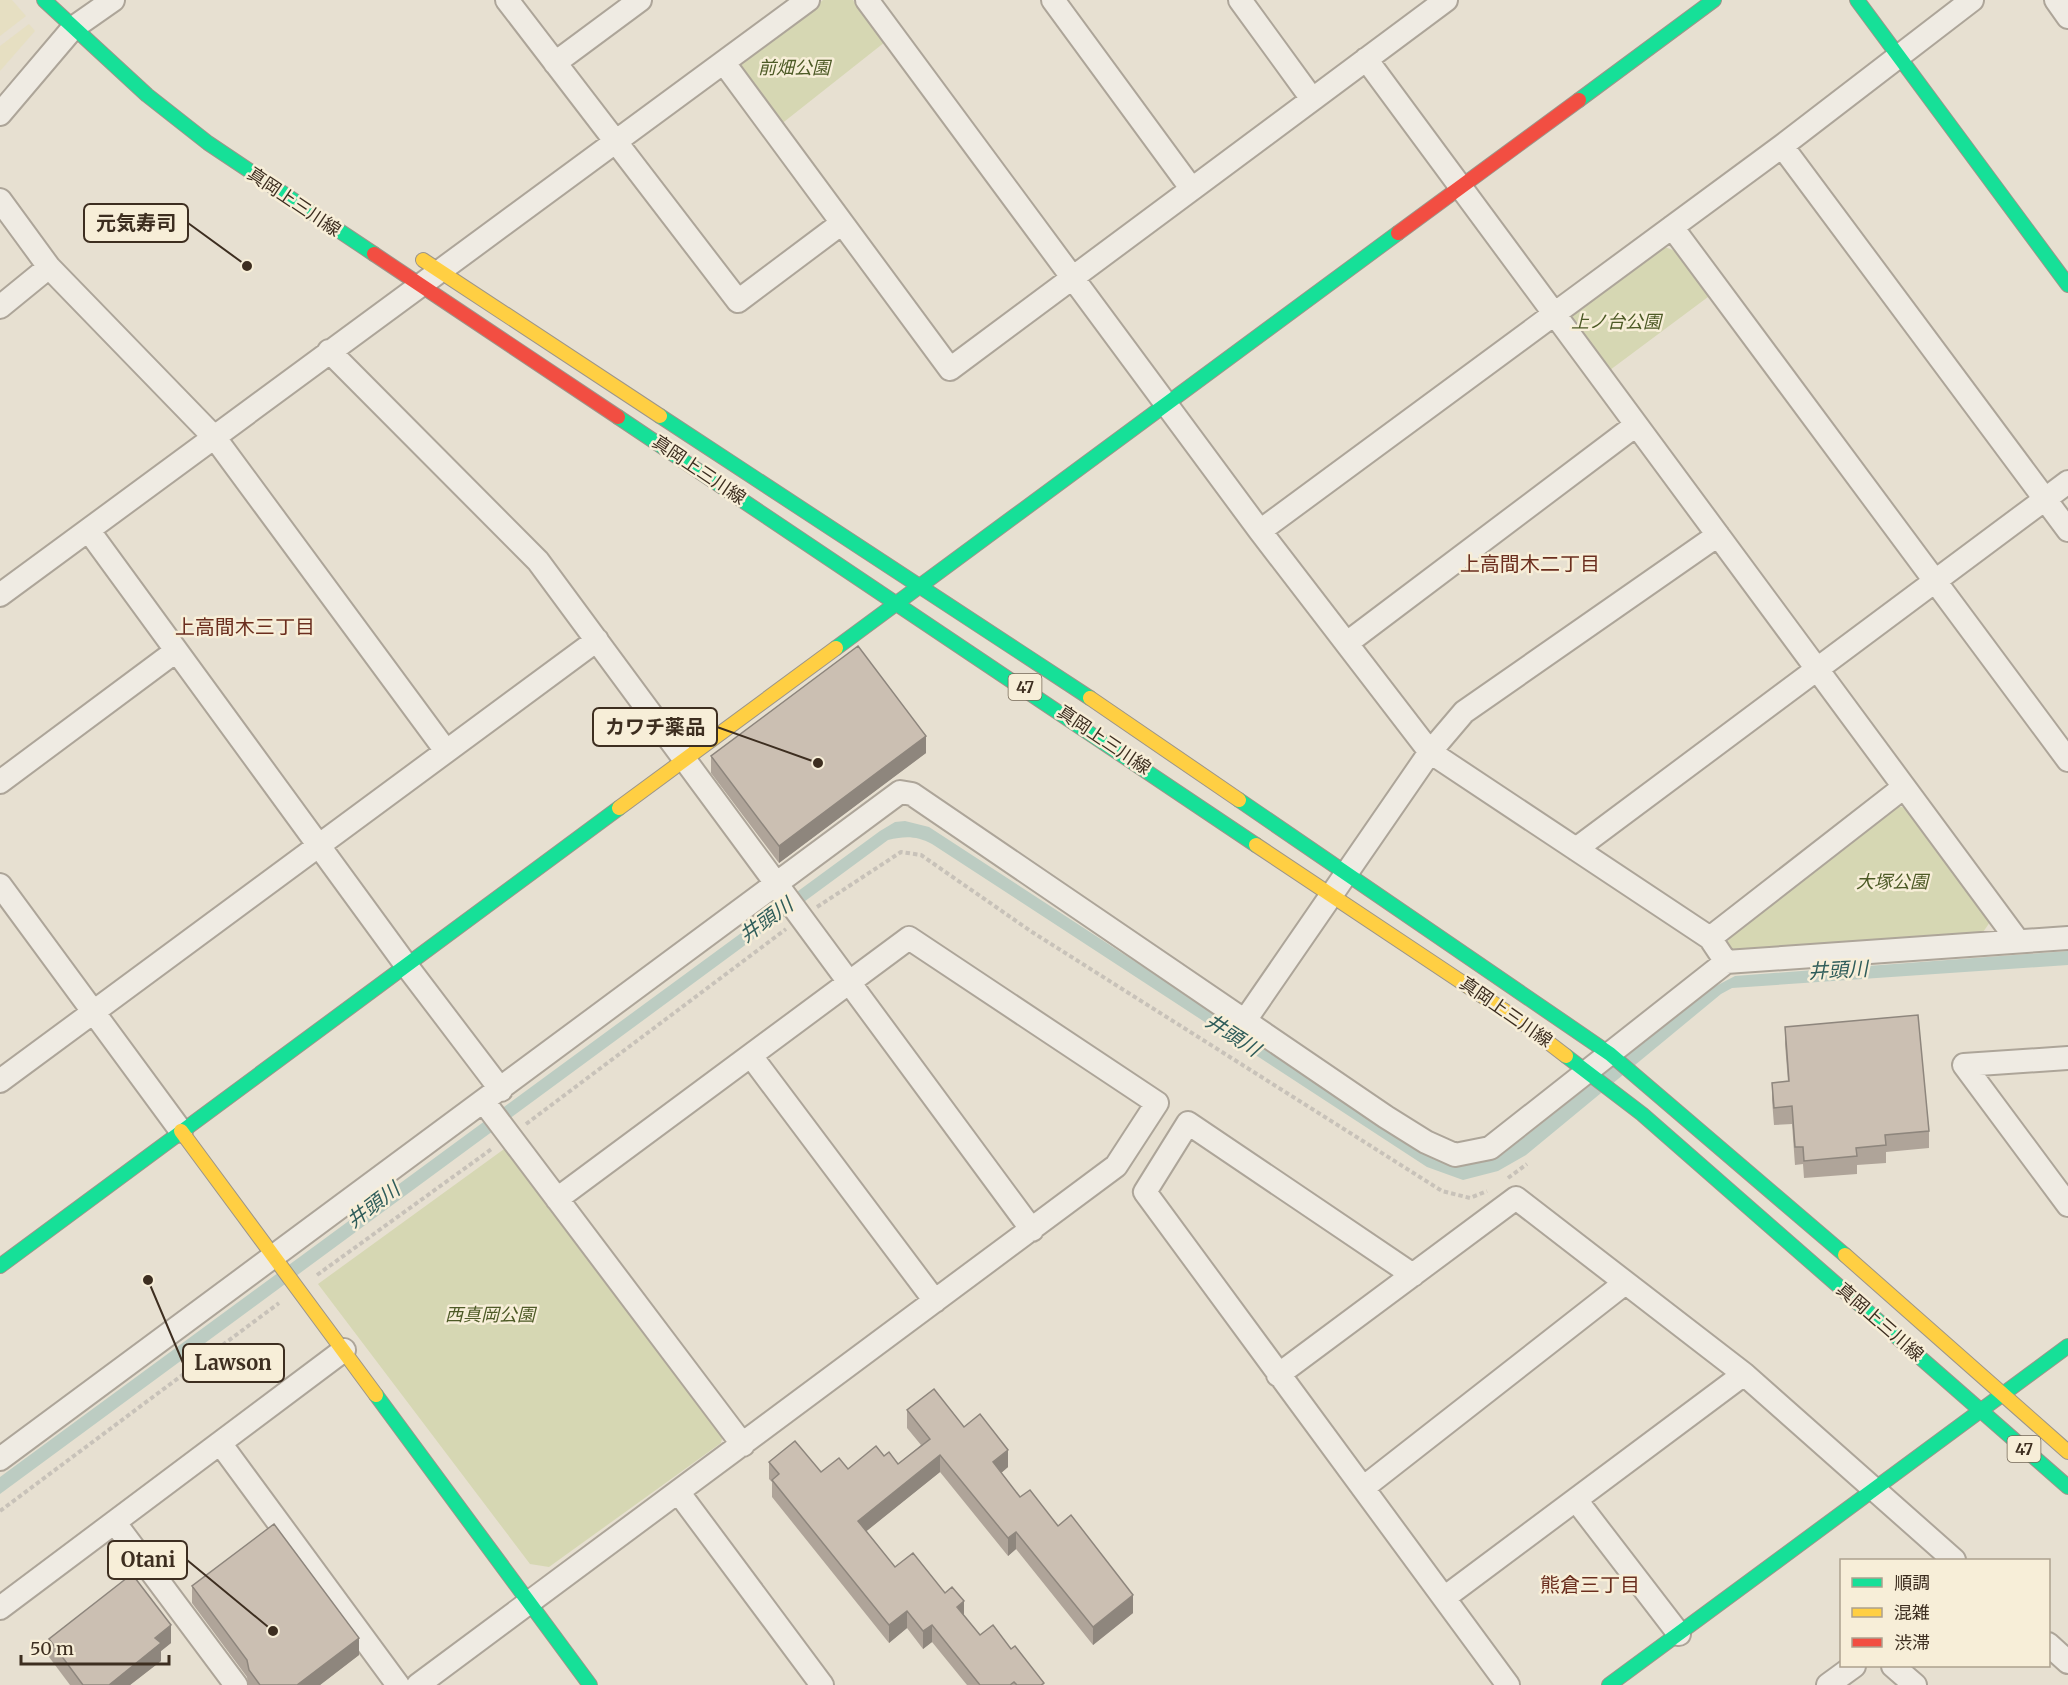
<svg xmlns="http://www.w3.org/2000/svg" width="2068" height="1685" font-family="Merriweather,'Noto Sans JP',serif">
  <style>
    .farmland { fill: #e6dfc2 }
    .green { fill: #d6d7b3 }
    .water { fill: #bcccc2 }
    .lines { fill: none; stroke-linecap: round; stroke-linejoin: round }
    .street-casing { stroke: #ada599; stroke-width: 26 }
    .fast-casing { stroke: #9c958a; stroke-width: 16 }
    .slow-casing { stroke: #9c958a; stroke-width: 16 }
    .jam-casing { stroke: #9c958a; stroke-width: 16 }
    .path { stroke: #c8c2b9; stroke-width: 4; stroke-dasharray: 4.5 3; stroke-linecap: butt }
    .street { stroke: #efebe3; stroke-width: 22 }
    .fast { stroke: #16e098; stroke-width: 14 }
    .slow { stroke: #ffcf43; stroke-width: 14 }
    .jam { stroke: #f24e42; stroke-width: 14 }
    .wall { fill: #afa499 }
    .shaded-wall { fill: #8e867d }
    .building { fill: #cbbfb2; stroke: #8e867d; stroke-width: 1.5 }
    .labels { text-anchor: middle; stroke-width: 5; stroke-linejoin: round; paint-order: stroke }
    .shield { fill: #f7eed8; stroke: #756857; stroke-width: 1.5 }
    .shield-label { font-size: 16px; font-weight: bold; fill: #3d2e20 }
    .park-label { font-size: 18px; font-style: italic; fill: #4d5a26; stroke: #f7eed8 }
    .street-label { font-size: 18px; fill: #3d2e20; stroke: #f7eed8 }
    .neighbourhood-label { font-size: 20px; fill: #6b2e1e; stroke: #f7eed8 }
    .water-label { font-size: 20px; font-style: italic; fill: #2f5d5a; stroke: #f7eed8 }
    .leader { fill: none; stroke: #3d2e20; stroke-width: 2 }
    .callout-dot { fill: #3d2e20; stroke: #f7eed8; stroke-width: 2 }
    .callout { fill: #f7eed8; stroke: #3d2e20; stroke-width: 2 }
    .callout-label { font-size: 20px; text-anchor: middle; font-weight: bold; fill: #3d2e20 }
  </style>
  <rect width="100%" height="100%" fill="#e7e0d1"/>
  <path class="farmland" d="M0 0H12L26 16 0 36Z
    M29 24 35 31 0 71V46Z"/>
  <path class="green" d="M823 0H853L885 42 780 125 741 73 742 62Z
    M1662 246 1678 252 1712 294 1606 373 1571 324 1574 308Z
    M1897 806 1911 809 1990 922 1981 935 1744 953 1726 947 1732 930Z
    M511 1144 724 1430 721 1443 549 1567 530 1564 318 1284Z"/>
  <path class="water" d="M905 821 929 827 1433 1156 1489 1159 1503 1154 1714 987 1735 976 2068 951V965L1732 988 1721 994 1526 1155 1498 1171 1463 1180 1427 1167 932 844C916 836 906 836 888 840L0 1494V1477L880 831 895 822Z"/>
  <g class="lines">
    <g class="street-casing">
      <path id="street" d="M507 0 738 301 842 223
        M867 0 1260 531 1430 752 1710 938 1726 962
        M1053 0 1191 188
        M1240 0 1312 99
        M2056 0 2068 17
        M1366 59 2018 941
        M555 63 640 0
        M724 63 950 369 1446 0
        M0 114 73 28 113 0
        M1782 146 2068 530
        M0 200 49 267 215 438 446 751
        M1672 227 2068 760
        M0 307 49 267
        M329 351 538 561 1032 1230
        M89 531 406 965 501 1090
        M1260 531 1782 146 1972 0
        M0 595 808 0
        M1347 643 1636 425
        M0 782 176 651
        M1576 849 2068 482
        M0 885 181 1131
        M1710 938 1904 787
        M1246 1019 1430 752 1464 712 1718 535
        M751 1056 935 1301
        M2068 1058 1964 1065 2068 1205
        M0 1081 597 640
        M484 1102 743 1445
        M1413 1275 1188 1123 1145 1192 1508 1685
        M1278 1375 1516 1198 1744 1374 1954 1560
        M220 1443 398 1685
        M0 1459 900 792 912 794 1386 1117 1426 1142 1455 1155 1490 1148 1726 962 2068 938
        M1363 1488 1625 1283
        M679 1493 822 1685
        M1576 1500 1679 1634
        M115 1523 236 1685
        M1444 1598 1744 1374
        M0 1608 344 1350
        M2048 1644 2068 1662
        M1893 1666 1915 1685
        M418 1685 1116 1166 1157 1103 909 938 557 1199
        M1828 1685 1854 1666"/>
    </g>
    <g class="fast-casing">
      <path id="fast" d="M44 0 147 95 208 143 374 254
        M1857 0 2068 285
        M1579 100 1714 0
        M660 416 1090 698
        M618 417 1256 845
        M836 648 1398 233
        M1239 800 1610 1054 1845 1255
        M1566 1056 1642 1114 2068 1487
        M0 1266 619 808
        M376 1395 590 1685
        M1609 1685 2068 1346"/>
    </g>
    <g class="slow-casing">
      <path id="slow" d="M423 260 660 416
        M1090 698 1239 800
        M619 808 836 648
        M1256 845 1523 1023 1566 1056
        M181 1131 376 1395
        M1845 1255 2068 1452"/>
    </g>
    <g class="jam-casing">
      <path id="jam" d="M1398 233 1579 100
        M374 254 618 417"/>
    </g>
    <path class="path" d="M817 907 901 852 921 855 1032 932 1442 1191 1470 1198 1487 1191
      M526 1124 786 929
      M1508 1178 1527 1164
      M317 1275 493 1148
      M0 1511 279 1303"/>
    <use href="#street" class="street"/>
    <use href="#fast" class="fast"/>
    <use href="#slow" class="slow"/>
    <use href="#jam" class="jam"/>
  </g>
  <path class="wall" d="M926 753 779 863 711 773V756Z
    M1785 1027 1929 1131V1148L1886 1152V1163L1857 1165V1174L1804 1178 1803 1164 1795 1165 1792 1124 1774 1125 1772 1100V1083L1788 1082 1785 1044Z
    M907 1410 964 1427 1008 1467 1001 1473 1020 1497 1058 1526 1133 1613 1093 1645 1016 1549 1008 1556 940 1472 866 1531 895 1567 945 1593 980 1635 1011 1649 1044 1685H967L932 1642 923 1649 907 1628 889 1643 772 1497V1482L769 1479V1462L821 1472 848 1469 884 1456 898 1464 921 1445 907 1428Z
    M192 1586 359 1655 320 1685H248L247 1677 192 1603Z
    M49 1639 171 1643 161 1651V1661L130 1685H70L49 1657Z"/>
  <path class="shaded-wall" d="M926 736V753L779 863V846Z
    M1008 1450V1467L993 1480V1462Z
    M940 1455V1472L858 1538V1521Z
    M1016 1532V1549L1008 1556V1538Z
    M1133 1595V1613L1093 1645V1627Z
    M964 1601V1619L957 1607Z
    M907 1611V1628L889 1643V1625Z
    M171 1625V1643L161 1651V1661L130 1685H109L155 1638Z
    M932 1625V1642L923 1649V1631Z
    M359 1638V1655L320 1685H297Z"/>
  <path class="building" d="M858 646 926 736 779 846 711 756Z
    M1918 1015 1929 1131 1885 1135 1886 1145 1856 1148 1857 1156 1804 1161 1803 1147H1795L1792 1106 1774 1108 1772 1083 1789 1081 1785 1027Z
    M934 1389 964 1427 980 1414 1008 1450 993 1462 1020 1497 1030 1490 1058 1526 1071 1515 1133 1595 1093 1627 1016 1532 1008 1538 940 1455 858 1521 895 1567 913 1553 945 1593 952 1587 964 1601 957 1607 980 1635 993 1625 1011 1649 1015 1646 1044 1683 1041 1685H1017L1014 1682 1010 1685H980L932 1625 923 1631 907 1611 889 1625 772 1480 779 1474 769 1462 795 1441 821 1472 839 1458 848 1469 876 1446 884 1456 889 1452 898 1464 930 1439 907 1410Z
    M274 1524 359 1638 297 1685H260L249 1670 247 1660 192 1586Z
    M132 1574 171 1625 155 1638 161 1643 109 1685H83L49 1639Z"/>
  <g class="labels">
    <g class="shield">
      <rect x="1008.5" y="674" width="33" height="26" rx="4.5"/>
      <rect x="2007.5" y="1436" width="33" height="26" rx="4.5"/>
    </g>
    <g class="shield-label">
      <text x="1025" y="693">47</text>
      <text x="2024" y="1455">47</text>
    </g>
    <g class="park-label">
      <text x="794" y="74">前畑公園</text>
      <text x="1616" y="328">上ノ台公園</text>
      <text x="1892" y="888">大塚公園</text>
      <text x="490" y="1321">西真岡公園</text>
    </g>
    <g class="street-label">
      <text transform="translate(294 202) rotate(34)" y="6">真岡上三川線</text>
      <text transform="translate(699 470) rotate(34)" y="6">真岡上三川線</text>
      <text transform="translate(1104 740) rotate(34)" y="6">真岡上三川線</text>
      <text transform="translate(1506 1012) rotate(35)" y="6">真岡上三川線</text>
      <text transform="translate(1880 1322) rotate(41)" y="6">真岡上三川線</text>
    </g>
    <g class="neighbourhood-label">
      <text x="1530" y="571">上高間木二丁目</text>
      <text x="245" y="634">上高間木三丁目</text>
      <text x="1590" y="1592">熊倉三丁目</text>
    </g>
    <g class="water-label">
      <text transform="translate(766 920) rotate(-36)" y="7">井頭川</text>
      <text transform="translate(1838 970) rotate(-3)" y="7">井頭川</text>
      <text transform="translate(1233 1035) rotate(33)" y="7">井頭川</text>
      <text transform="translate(373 1205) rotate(-37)" y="7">井頭川</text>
    </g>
  </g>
  <path class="leader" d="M247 266L188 223M818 763L717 727M148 1280L183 1363M273 1631L187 1560"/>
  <g class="callout-dot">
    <circle cx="247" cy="266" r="6"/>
    <circle cx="818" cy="763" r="6"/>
    <circle cx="148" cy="1280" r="6"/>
    <circle cx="273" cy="1631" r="6"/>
  </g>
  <g class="callout">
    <rect x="84" y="204" width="104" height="38" rx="6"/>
    <rect x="593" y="708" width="124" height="38" rx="6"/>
    <rect x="183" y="1344" width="101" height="38" rx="6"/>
    <rect x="108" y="1541" width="79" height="38" rx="6"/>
  </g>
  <g class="callout-label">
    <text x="136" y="230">元気寿司</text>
    <text x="655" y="734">カワチ薬品</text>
    <text x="233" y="1370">Lawson</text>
    <text x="148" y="1567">Otani</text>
  </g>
  <rect x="1840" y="1559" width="210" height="108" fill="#f7eed8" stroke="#ada18e" stroke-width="1.5"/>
  <rect x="1852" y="1578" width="30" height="9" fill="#16e098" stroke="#ada18e" stroke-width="1.5"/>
  <text x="1894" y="1589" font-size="18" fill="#3d2e20">順調</text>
  <rect x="1852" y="1608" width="30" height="9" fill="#ffcf43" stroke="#ada18e" stroke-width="1.5"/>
  <text x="1894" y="1619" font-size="18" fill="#3d2e20">混雑</text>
  <rect x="1852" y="1638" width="30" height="9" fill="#f24e42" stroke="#ada18e" stroke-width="1.5"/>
  <text x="1894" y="1649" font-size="18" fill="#3d2e20">渋滞</text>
  <path d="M21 1655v9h148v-9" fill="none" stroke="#3d2e20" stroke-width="3"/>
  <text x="30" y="1655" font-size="18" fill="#3d2e20" stroke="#f7eed8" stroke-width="4.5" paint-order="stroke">50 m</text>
</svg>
